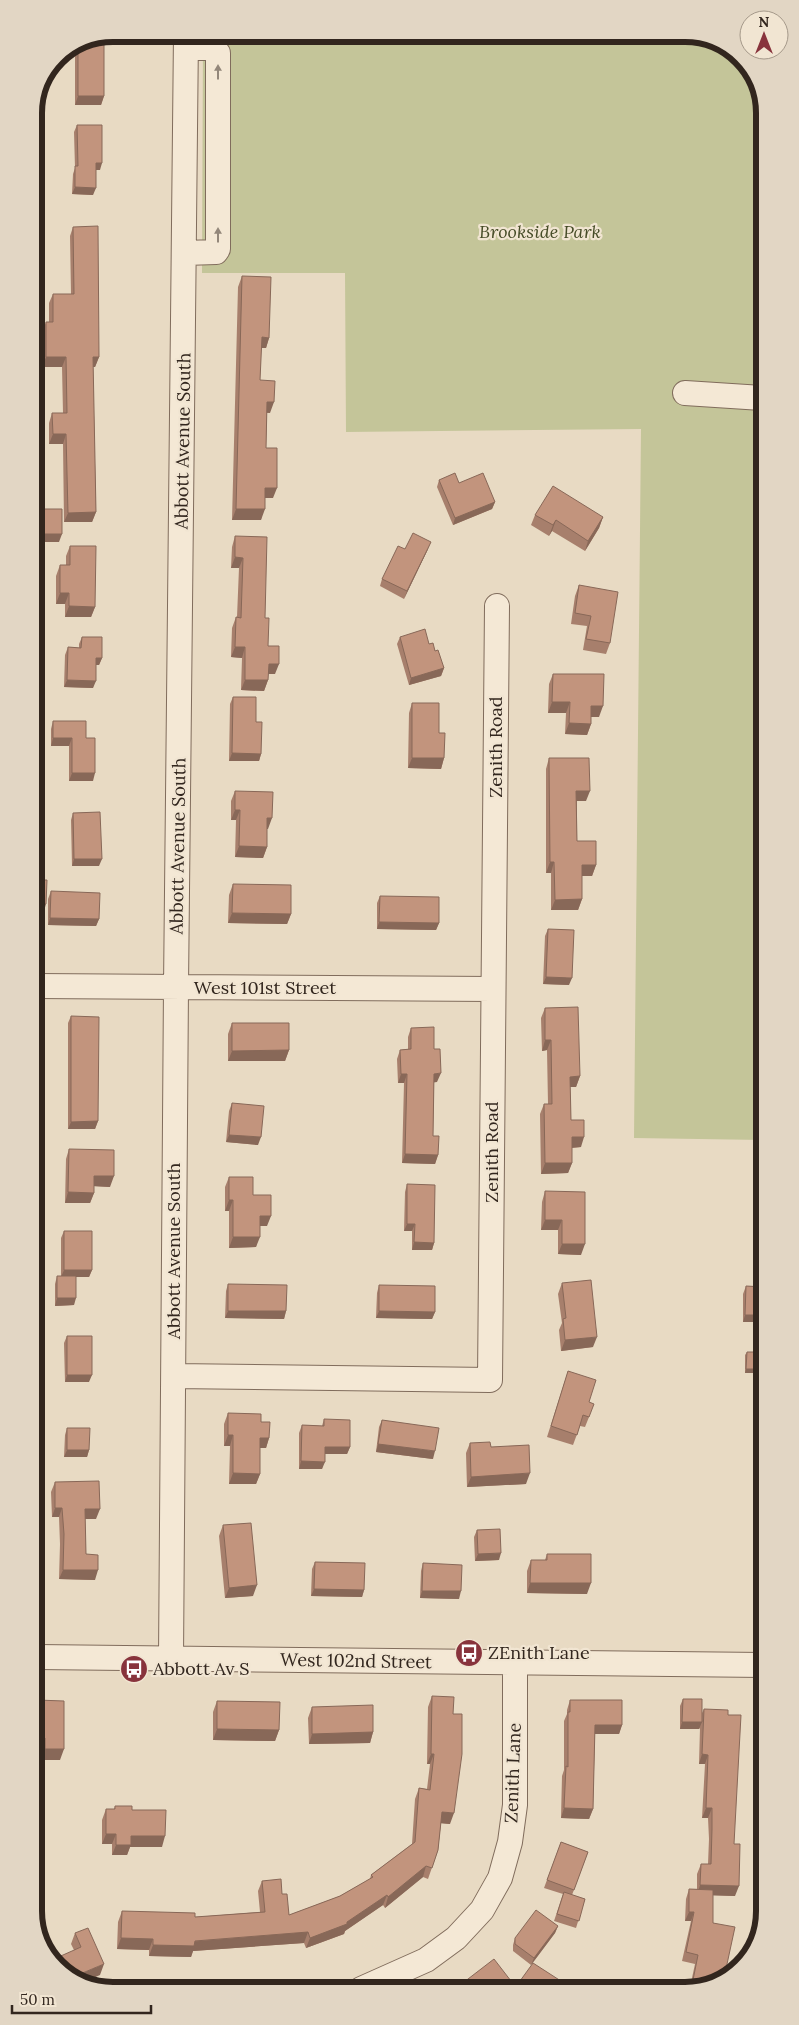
<svg xmlns="http://www.w3.org/2000/svg" width="799" height="2025" font-family="Lora,serif">
  <style>
    .green { fill: #c4c599 }
    .lines { fill: none; stroke-linecap: round; stroke-linejoin: round }
    .minor-casing { stroke: #806c5c; stroke-width: 26 }
    .minor { stroke: #f4e8d5; stroke-width: 24 }
    .wall { fill: #a77f6c }
    .shaded-wall { fill: #886858 }
    .building { fill: #c2947d; stroke: #886858 }
    .oneway { fill: #93877a }
    .labels { text-anchor: middle; stroke-width: 4.5; stroke-linejoin: round; paint-order: stroke }
    .park-label { font-size: 18px; font-style: italic; fill: #464c27; stroke: #f1e5d2 }
    .street-label { font-size: 18px; fill: #32261e; stroke: #f1e5d2 }
    .poi-label { font-size: 18px; fill: #32261e; stroke: #f1e5d2; text-anchor: start }
    .rim { fill: none; stroke: #32261e; stroke-width: 6 }
  </style>
  <rect width="100%" height="100%" fill="#e8dac3"/>
  <path class="green" d="M203 34H691L734 50 761 88 763 1140 634 1138 641 429 346 432 345 273H202Z"/>
  <g class="lines">
    <g class="minor-casing">
      <path id="minor" d="M185 253 216 252 218 249V53L212 48H186
        M685 393 762 398
        M36 986 493 989
        M174 1376 490 1380 497 606
        M37 1657 765 1665
        M171 1659 176 987 186 34
        M361 1989 426 1960 456 1938 482 1910 500 1878 510 1842 515 1805V1663"/>
    </g>
    <use href="#minor" class="minor"/>
  </g>
  <path class="wall" d="M104 38V96L101 105H75V50Z
    M77 125 100 170H96L93 195 72 194 73 174 75 168 74 132Z
    M73 227 99 357 95 367H93L96 512 92 522H64L63 444H49V423L52 413H63L62 367H42V332L46 322H49V303L53 294H71L70 236Z
    M242 276 269 338 266 348H261L260 380 270 413H267L266 448 273 498H265L261 520H232L238 287Z
    M439 480 495 502 492 509 453 525 437 487Z
    M535 515 603 517 599 528 585 551 552 531 549 536 531 525Z
    M235 536 265 618 268 646 275 674H268V680L264 691 241 690 242 658 231 657 232 628 236 617H237L239 568H231L232 547Z
    M70 546 95 607 91 617H65V604H56V576L60 565H66V556Z
    M405 549H428L404 599 380 586 382 579Z
    M579 585 610 643 606 654 583 650 587 626 571 624 575 596Z
    M82 637 102 658 99 665H96L93 688 64 687 65 655 68 647 79 648V644Z
    M400 637 429 644 435 651 444 668 441 676 409 685 397 644Z
    M553 674 599 717H591V724L587 735 565 734 566 713H548L549 684Z
    M233 697 256 722 261 754 259 761H229L230 704Z
    M412 703 439 733 444 758 441 769 408 768 409 713Z
    M53 721 86 738 93 781H69V746H51V729Z
    M549 758 586 801H577V841L596 865 592 876H582V899L578 910H551V873H546V769Z
    M235 791 268 829H267V847L263 858 235 857 236 820H231V801Z
    M73 813 99 866H72L71 820Z
    M233 884 291 914 287 924 228 923 229 895Z
    M51 891 99 919 96 926 48 925V899Z
    M380 896 439 923 436 930 377 929V903Z
    M548 929 569 985 543 984 545 936Z
    M545 1008 580 1076 576 1087H570L571 1120 581 1147 572 1148V1163L568 1173 541 1174 540 1114 544 1104H548L547 1050 542 1051 541 1018Z
    M71 1016 98 1121 95 1129H68V1023Z
    M232 1023 289 1050 285 1061H228V1034Z
    M411 1028 434 1049 437 1082H434L433 1136 438 1155 435 1164 402 1163 404 1083H398L397 1059 400 1050 408 1049V1037Z
    M232 1103 258 1145 226 1142 229 1111Z
    M69 1149 110 1187 94 1186V1193L90 1203H65L66 1159Z
    M229 1177 253 1195 267 1226H260L256 1247 229 1248V1211H225V1187Z
    M407 1184 434 1243 432 1250H412V1231H404L405 1192Z
    M545 1191 581 1255 558 1254V1230H541L542 1202Z
    M64 1231 92 1270 89 1277H76L74 1305 55 1306V1284L57 1276H61V1238Z
    M562 1283 593 1347 561 1351 559 1330 562 1323 558 1294Z
    M228 1284 286 1311 284 1319 225 1318 226 1291Z
    M379 1285 435 1312 432 1319 376 1318 377 1293Z
    M746 1286 764 1287V1322H743V1294Z
    M67 1336 89 1382H65L64 1343Z
    M747 1352 762 1369 760 1373H745V1355Z
    M568 1371 589 1402V1417L585 1427 580 1426 573 1445 547 1437Z
    M228 1413 261 1422 269 1438 266 1448H260V1474L256 1484H229L230 1446H224V1424Z
    M324 1419 350 1447 347 1454H325L322 1469H299V1433L302 1425 322 1426Z
    M382 1420 433 1459 376 1452 379 1427Z
    M67 1428 89 1450 87 1457H64L65 1435Z
    M470 1443 491 1447 526 1484 467 1487 466 1453Z
    M55 1482 96 1519H85L86 1554 95 1580 59 1579 60 1544 59 1517H52L51 1492Z
    M223 1525 253 1596 225 1598 219 1536Z
    M477 1530 499 1560 475 1561 474 1537Z
    M547 1554 587 1594 527 1593V1571L531 1560H545Z
    M315 1562 364 1590 362 1597 311 1596 312 1569Z
    M423 1563 459 1599 420 1598 421 1571Z
    M432 1696 450 1824 441 1823 438 1850 428 1879 423 1877 385 1908 383 1905 345 1931 344 1934 306 1948 304 1943 193 1951 191 1957 149 1956V1950L117 1949 118 1922 122 1911 195 1917 260 1912 258 1891 262 1881 282 1894 289 1915 340 1896 370 1879 371 1875 412 1844 415 1799 419 1788 427 1789 430 1764H427L428 1707Z
    M683 1699 702 1713 704 1709 728 1715 734 1844 735 1896 713 1895 711 1987H690L695 1964 682 1961 691 1921H685L686 1899 689 1889H697V1874L701 1864H708L709 1839 708 1818H702L705 1764H699L700 1728 699 1729H680V1706Z
    M37 1700 60 1760H41V1749H38Z
    M570 1700 622 1725 619 1734H595L593 1809 589 1819 561 1818 562 1776 564 1770V1721L567 1714V1710Z
    M217 1701 279 1730 275 1741 213 1740V1712Z
    M312 1707 373 1732 370 1743 309 1744 308 1718Z
    M115 1806 132 1810 162 1847H130L127 1855H112V1844H102V1820L106 1809H114Z
    M561 1842 588 1852 572 1895 585 1899 576 1928 554 1921 563 1894 544 1888Z
    M558 1926 555 1933 531 1965 513 1951V1945L515 1938Z
    M75 1933 100 1975 74 1950 71 1944Z
    M520 1981 562 1988H518Z"/>
  <path class="shaded-wall" d="M78 96H104L101 105H75Z
    M96 163H102L100 170H94Z
    M75 187 96 188 93 195 72 194Z
    M262 337 269 338 266 348H258Z
    M46 357H66L62 367H42Z
    M93 357H99L95 367H90Z
    M267 402H274L270 413 263 412Z
    M53 434H66L63 444H49Z
    M265 488H277L273 498H262Z
    M495 502 492 509 453 525 455 518Z
    M236 509H265L261 520H232Z
    M96 512 92 522H64L68 513Z
    M603 517 599 528 585 551 588 541Z
    M556 520 552 531 549 536 553 525Z
    M35 534H62L59 542H35Z
    M431 542 428 549 404 599 407 591Z
    M235 557 243 558 239 568H231Z
    M60 593H69L65 604H56Z
    M69 606 95 607 91 617H65Z
    M235 647H245L242 658 231 657Z
    M96 658H102L99 665H94Z
    M269 664H279L275 674H265Z
    M444 668 441 676 409 685 411 678Z
    M67 680 96 681 93 688 64 687Z
    M245 680H268L264 691 241 690Z
    M552 702H570L566 713H548Z
    M591 706H603L599 717H587Z
    M569 723 591 724 587 735 565 734Z
    M53 738H72L69 746H51Z
    M232 753 261 754 259 761H229Z
    M412 758H444L441 769 408 768Z
    M72 773H95L93 781H69Z
    M576 791H590L586 801H573Z
    M235 810H240L236 820H231Z
    M267 818H272L268 829H263Z
    M239 846 267 847 263 858 235 857Z
    M74 859H102L99 866H72Z
    M550 862H554L551 873H546Z
    M582 865H596L592 876H578Z
    M582 899 578 910H551L555 900Z
    M36 904H46L44 911H36Z
    M232 913 291 914 287 924 228 923Z
    M50 918 99 919 96 926 48 925Z
    M379 922 439 923 436 930 377 929Z
    M546 977 572 978 569 985 543 984Z
    M545 1040H551L547 1050 542 1051Z
    M289 1050 285 1061H228L232 1051Z
    M441 1073 437 1082 430 1083 434 1074Z
    M401 1074H407L404 1083H398Z
    M580 1076 576 1087H566L570 1077Z
    M98 1121 95 1129H68L71 1122Z
    M229 1135 261 1137 258 1145 226 1142Z
    M572 1137H584L581 1147 568 1148Z
    M405 1154 438 1155 435 1164 402 1163Z
    M545 1163H572L568 1173 541 1174Z
    M94 1176H114L110 1187 91 1186Z
    M68 1192 94 1193 90 1203H65Z
    M229 1200H233L229 1211H225Z
    M260 1216H271L267 1226H256Z
    M545 1220H562L558 1230H541Z
    M407 1224H415L412 1231H404Z
    M233 1237H260L256 1247 229 1248Z
    M414 1242 434 1243 432 1250H412Z
    M562 1244H585L581 1255 558 1254Z
    M64 1270H92L89 1277H61Z
    M57 1298H76L74 1305 55 1306Z
    M228 1311H286L284 1319 225 1318Z
    M379 1311 435 1312 432 1319 376 1318Z
    M745 1315H764V1322H743Z
    M597 1337 593 1347 561 1351 565 1340Z
    M746 1369H762L760 1373H745Z
    M67 1375H92L89 1382H65Z
    M228 1435H233L230 1446H224Z
    M260 1438H269L266 1448H256Z
    M378 1444 435 1451 433 1459 376 1452Z
    M325 1447H350L347 1454H323Z
    M67 1450H89L87 1457H64Z
    M301 1461 325 1462 322 1469H299Z
    M233 1473 260 1474 256 1484H229Z
    M530 1473 526 1484 467 1487 471 1477Z
    M55 1508H62L59 1517H52Z
    M85 1509H100L96 1519H82Z
    M501 1553 499 1560 475 1561 478 1554Z
    M63 1570H98L95 1580 59 1579Z
    M530 1583H591L587 1594 527 1593Z
    M257 1585 253 1596 225 1598 229 1588Z
    M314 1589 364 1590 362 1597 311 1596Z
    M422 1591H461L459 1599 420 1598Z
    M682 1722H702L699 1729H680Z
    M595 1725H622L619 1734H591Z
    M217 1729 279 1730 275 1741 213 1740Z
    M373 1732 370 1743 309 1744 312 1734Z
    M37 1738H45L41 1749H38Z
    M45 1749H64L60 1760H41Z
    M431 1754H434L430 1764H427Z
    M702 1754 708 1755 705 1764H699Z
    M564 1808 593 1809 589 1819 561 1818Z
    M706 1808H712L708 1818H702Z
    M442 1812 454 1813 450 1824 438 1823Z
    M106 1834H116L112 1844H102Z
    M131 1836H165L162 1847H130L127 1855H112L116 1845Z
    M426 1866 423 1877 385 1908 388 1897Z
    M700 1885 739 1886 735 1896 697 1895Z
    M387 1895 383 1905 345 1931 344 1934 306 1948 310 1938 347 1922Z
    M689 1912H694L691 1921H685Z
    M558 1926 555 1933 531 1965 534 1958Z
    M308 1932 304 1943 193 1951 191 1957 149 1956 153 1945Z
    M121 1938 153 1939 149 1950 117 1949Z
    M104 1964 100 1975 84 1982 73 1977Z
    M511 1981 509 1988H502Z"/>
  <path class="building" d="M104 38V96H78V48Z
    M77 125H102V163H96V188L75 187V166H78Z
    M98 226 99 357H93L96 512 68 513 66 434H53L52 413H67L66 357H46V322H53V294H74L73 227Z
    M242 276 271 277 269 338 262 337 260 380 275 381 274 402H267L266 448H277V488H265V509H236Z
    M455 473 459 483 483 473 495 502 455 518 439 480Z
    M553 486 603 517 588 541 556 520 553 525 535 515Z
    M35 509H62V534H35Z
    M413 533 431 542 407 591 382 579 398 546 405 549Z
    M235 536 267 537 265 618H269L268 646H279V664H269L268 680H245V647H235L236 617 241 618 243 558 235 557Z
    M70 546H96L95 607 69 606V593H60V565H70Z
    M579 585 618 592 610 643 586 639 591 616 575 613Z
    M425 629 429 644 433 643 435 651 438 650 444 668 411 678 400 637Z
    M82 637H102V658H96V681L67 680 68 647 81 648Z
    M553 674H604L603 706H591V724L569 723 570 702H552Z
    M233 697H256V722H262L261 754 232 753Z
    M412 703H439V733H445L444 758H412Z
    M53 721H86V738H95V773H72V738H53Z
    M549 758H589L590 791H576L577 841H596V865H582V899L555 900 554 862H550Z
    M235 791 273 792 272 818H267V847L239 846 240 810H235Z
    M100 812 102 859H74L73 813Z
    M36 880H47L46 904H36Z
    M233 884 291 885V914L232 913Z
    M51 891 100 893 99 919 50 918Z
    M380 896 439 897V923L379 922Z
    M548 929 574 930 572 978 546 977Z
    M578 1007 580 1076 570 1077 571 1120H584V1137H572V1163H545L544 1104H552L551 1040H545V1008Z
    M71 1016 99 1017 98 1121 71 1122Z
    M232 1023H289V1050L232 1051Z
    M434 1027V1049H440L441 1073 434 1074 433 1136H439L438 1155 405 1154 407 1074H401L400 1050 411 1049V1028Z
    M232 1103 264 1106 261 1137 229 1135Z
    M69 1149 114 1150V1176H94V1193L68 1192Z
    M229 1177H253V1195H271V1216H260V1237H233V1200H229Z
    M407 1184 435 1185 434 1243 414 1242 415 1224H407Z
    M545 1191 585 1192V1244H562V1220H545Z
    M64 1231H92V1270H64Z
    M57 1276H76V1298H57Z
    M591 1280 597 1337 565 1340 563 1319 566 1318 562 1283Z
    M228 1284 287 1285 286 1311H228Z
    M379 1285 435 1286V1312L379 1311Z
    M746 1286 764 1287V1315H745Z
    M67 1336H92V1375H67Z
    M747 1352H762V1369H746Z
    M568 1371 596 1380 589 1402 594 1404 589 1417 583 1415 577 1435 551 1426Z
    M228 1413 261 1414V1422H270L269 1438H260V1474L233 1473V1435H228Z
    M324 1419 350 1420V1447H325V1462L301 1461 302 1425 324 1426Z
    M382 1420 439 1428 435 1451 378 1444Z
    M67 1428H90L89 1450H67Z
    M490 1442 491 1447 529 1445 530 1473 471 1477 470 1443Z
    M99 1481 100 1509H85L86 1554 98 1555V1570H63L64 1534 62 1508H55V1482Z
    M251 1523 257 1585 229 1588 223 1525Z
    M500 1529 501 1553 478 1554 477 1530Z
    M547 1554H591V1583H530L531 1560H547Z
    M315 1562 365 1563 364 1590 314 1589Z
    M423 1563 462 1565 461 1591H422Z
    M432 1696 454 1697 453 1714H462V1754L454 1813 442 1812 438 1850 432 1868 426 1866 388 1897 387 1895 347 1922V1924L310 1938 308 1932 195 1941 194 1946 153 1945V1939L121 1938 122 1911 195 1913V1917L265 1912 262 1881 281 1879 282 1894H287L289 1915 340 1896 373 1877 371 1875 415 1842 419 1788 430 1790 434 1754H431Z
    M683 1699H702V1722H682Z
    M37 1700 64 1701V1749H45V1738H37Z
    M570 1700H622V1725H595L593 1809 564 1808 566 1766 568 1767V1712H570Z
    M217 1701 280 1702 279 1730 217 1729Z
    M373 1705V1732L312 1734V1707Z
    M704 1709 728 1710V1715H741L734 1844H740L739 1886 700 1885 701 1864H711L712 1829V1808H706L708 1755 702 1754Z
    M115 1806H132V1810H166L165 1836H131V1845H116V1834H106V1809H115Z
    M561 1842 588 1852 574 1890 547 1880Z
    M689 1889 713 1890V1923L735 1927 724 1978 711 1987H691L692 1985 698 1955 686 1952 694 1912H689Z
    M564 1892 585 1899 579 1921 557 1914Z
    M536 1910 558 1926 534 1958 515 1944V1938Z
    M88 1928 104 1964 73 1977 65 1975 54 1959 81 1947 75 1933Z
    M494 1959 511 1981 502 1988 455 1989Z
    M533 1963 564 1983 560 1988H531L520 1981Z"/>
  <defs><path id="oneway-solid" d="M-6-.8H1V-3.2L6.5 0L1 3.2V.8H-6Z" transform="scale(1.25)"/></defs>
  <g class="oneway">
    <use href="#oneway-solid" transform="translate(218 72) rotate(-90)"/>
    <use href="#oneway-solid" transform="translate(218 235) rotate(-90)"/>
  </g>
  <defs>
    <g id="bus-disc" transform="scale(1.4375)"><circle r="9.5" fill="#88333c" stroke="#f1e5d2"/><path d="M-5-6H5V4H4V6H2V4H-2V6H-4V4H-5ZM-3.5-4V0h7V-4ZM-3.5 1.2v1.5H-2V1.2ZM2 1.2v1.5H3.5V1.2Z" fill="#fff"/></g>
  </defs>
  <g fill-rule="evenodd">
    <use href="#bus-disc" x="469" y="1653"/>
    <use href="#bus-disc" x="134" y="1669"/>
  </g>
  <g class="labels">
    <g class="park-label">
      <text x="540" y="238">Brookside Park</text>
    </g>
    <g class="street-label">
      <text transform="translate(183 441) rotate(-89)" y="6">Abbott Avenue South</text>
      <text transform="translate(496 747) rotate(-90)" y="6">Zenith Road</text>
      <text transform="translate(178 846) rotate(-89)" y="6">Abbott Avenue South</text>
      <text x="265" y="994">West 101st Street</text>
      <text transform="translate(492 1152) rotate(-90)" y="6">Zenith Road</text>
      <text transform="translate(174 1251) rotate(-90)" y="6">Abbott Avenue South</text>
      <text transform="translate(356 1661) rotate(1)" y="6">West 102nd Street</text>
      <text transform="translate(513 1773) rotate(-88)" y="6">Zenith Lane</text>
    </g>
    <g class="poi-label">
      <text x="488" y="1659">ZEnith Lane</text>
      <text x="153" y="1675">Abbott Av S</text>
    </g>
  </g>
  <path d="M0 0H799V2025H0ZM113 42H685A71 71 0 0 1 756 113V1911A71 71 0 0 1 685 1982H113A71 71 0 0 1 42 1911V113A71 71 0 0 1 113 42Z" fill="#e2d6c4" fill-rule="evenodd"/>
  <path class="rim" d="M113 42H685A71 71 0 0 1 756 113V1911A71 71 0 0 1 685 1982H113A71 71 0 0 1 42 1911V113A71 71 0 0 1 113 42Z"/>
  <g transform="translate(764 35)"><circle r="24" fill="#f1e5d2" stroke="#a5998a"/>
  <path d="M0-4L9 19L0 12L-9 19Z" fill="#88333c"/>
  <text y="-8" font-size="14" font-weight="bold" text-anchor="middle" fill="#32261e">N</text>
  </g>
  <path d="M12 2005v8h139v-8" fill="none" stroke="#32261e" stroke-width="2.5"/>
  <text x="20" y="2005" font-size="15" fill="#32261e" stroke="#f1e5d2" stroke-width="4" paint-order="stroke">50 m</text>
</svg>
